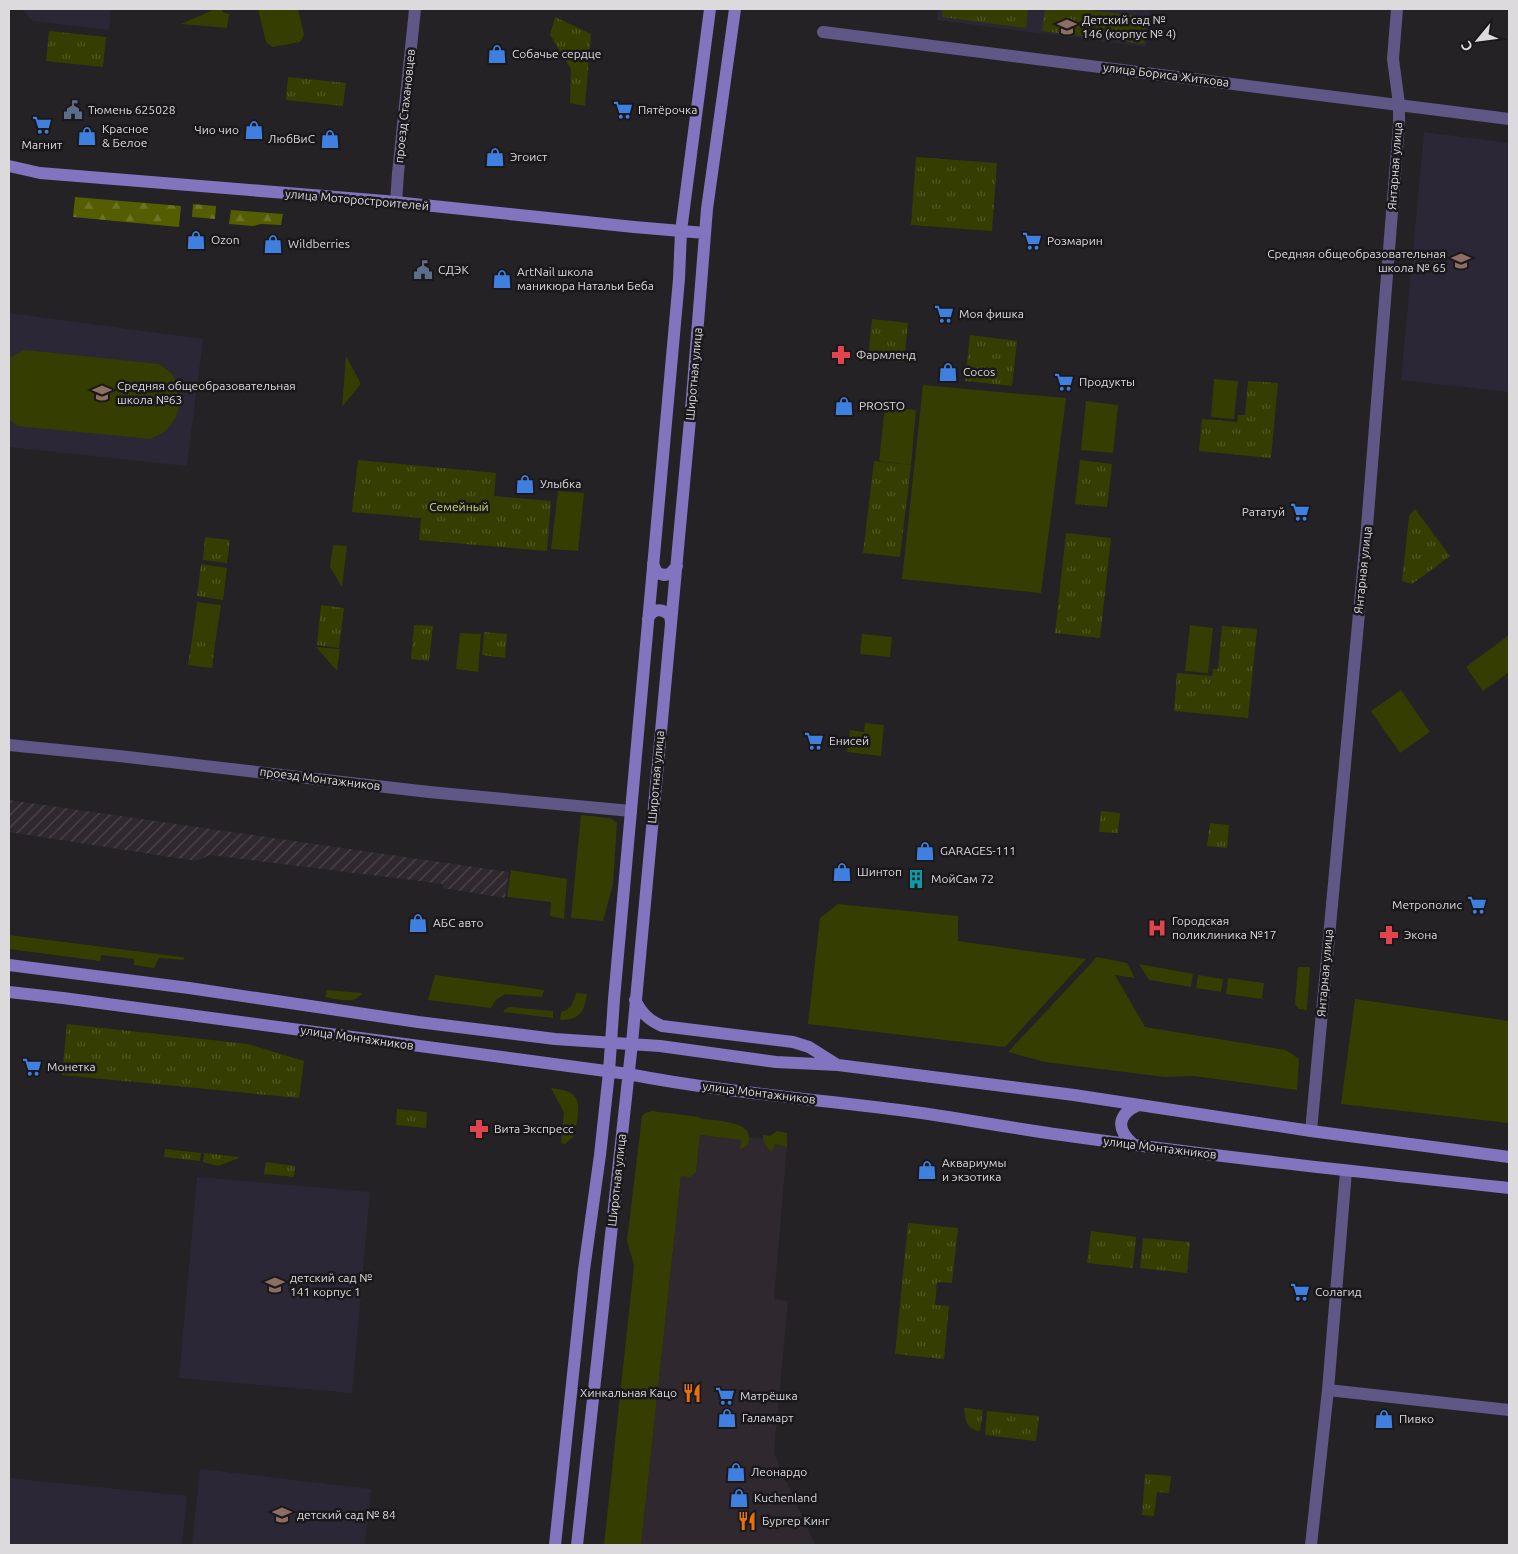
<svg xmlns="http://www.w3.org/2000/svg" width="1518" height="1554" font-family="Ubuntu,sans-serif">
  <style>
    .built { fill: #2f282f }
    .industrial { fill: url(#industrial-furrows) }
    .education { fill: #2b2737 }
    .green { fill: #363d00 }
    .forest { fill: url(#forest-firs) }
    .park { fill: url(#park-tufts) }
    .lines { fill: none; stroke-linecap: round; stroke-linejoin: round }
    .street { stroke: #5f5786; stroke-width: 12 }
    .secondary { stroke: #8274bf; stroke-width: 12 }
    .labels { text-anchor: middle; stroke-width: 5; stroke-linejoin: round; paint-order: stroke }
    .poi-label { font-size: 12px; fill: #dcdadc; stroke: #1b181b; text-anchor: start }
    .street-label { font-size: 12px; fill: #dcdadc; stroke: #1b181b }
    .park-label { font-size: 12px; fill: #cddd71; stroke: #1b181b }
  </style>
  <defs>
    <pattern id="industrial-furrows" width="10" height="10" patternUnits="userSpaceOnUse" patternTransform="scale(1.25)"><rect width="10" height="10" fill="#2f282f"/><path d="M-1 1l2-2M0 10L10 0M9 11l2-2" fill="none" stroke="#4d474d"/></pattern>
    <pattern id="forest-firs" width="22" height="20" patternUnits="userSpaceOnUse" patternTransform="scale(1.25)"><rect width="22" height="20" fill="#545d00"/><path d="M5 1l3.5 6h-7zM16 11l3.5 6h-7z" fill="#6c7425"/></pattern>
    <pattern id="park-tufts" width="24" height="20" patternUnits="userSpaceOnUse" patternTransform="scale(1.25)"><rect width="24" height="20" fill="#363d00"/><path d="M3 7l-1-3M5 7V3M7 7l1-3M15 17l-1-3M17 17v-4M19 17l1-3" fill="none" stroke="#525825"/></pattern>
  </defs>
  <rect width="100%" height="100%" fill="#242224"/>
  <path class="built" d="M700 1135 742 1140 741 1150 748 1145 749 1137 762 1138 769 1149 772 1151 775 1144 787 1147 774 1299 788 1301 774 1453 815 1545H641L681 1176 696 1172Z"/>
  <path class="industrial" d="M9 800 509 872 505 898 443 888V884L210 855 196 861 9 832Z"/>
  <path class="education" d="M22 9H111L109 30 32 21Z
    M938 9H1150L1146 47 937 20Z
    M1424 132 1509 143V392L1401 380Z
    M9 313 203 339 187 466 9 447Z
    M197 1177 370 1192 352 1393 179 1378Z
    M200 1469 371 1489 365 1545H192Z
    M9 1478 187 1496 182 1545H9Z"/>
  <path class="green" d="M215 9H221L224 13 229 14 227 28 181 24Z
    M258 9H298L304 35 300 42 272 47 266 42Z
    M25 350 159 364C163 367 168 370 171 373 184 389 182 414 168 428 164 433 156 436 151 439L17 426 9 419V358Z
    M346 356 360 382V385L342 407Z
    M1214 379 1238 381 1234 419 1211 417Z
    M923 385 1066 398 1041 593 902 579Z
    M1086 401 1118 405 1113 453 1081 450Z
    M885 407 916 410 911 465 879 461Z
    M558 491 584 493 578 551 551 549Z
    M333 545 347 546 342 587 330 567Z
    M197 602 221 605 215 644 192 640Z
    M1190 625 1213 628 1208 673 1185 671Z
    M460 633 481 634 478 672 456 669Z
    M862 634 892 637 890 657 860 654Z
    M1509 635V672L1483 691 1466 667Z
    M316 647 340 649 337 671Z
    M1401 690 1430 732 1400 753 1371 711Z
    M865 723 884 725 881 756 847 752 850 730 864 732Z
    M581 815 610 818 617 823 613 884 603 921 571 918Z
    M511 870 567 879 564 919 550 916 551 902 507 897Z
    M838 904 958 916V941L1086 959 1005 1047 808 1024 820 918Z
    M9 935 182 957H185L183 960 159 958 154 968 134 965V959L101 955 100 961 9 949Z
    M1097 957 1127 963 1135 978 1115 975 1145 1027 1286 1050 1299 1059 1297 1090 1194 1076 1165 1077 1045 1062 1008 1052Z
    M1139 964 1193 974 1191 987 1149 980Z
    M1298 967H1310L1307 1010 1299 1009 1295 1004Z
    M435 975 544 990 542 997 505 994 496 1000 491 1008 428 1000Z
    M1198 975 1223 979 1221 992 1196 988Z
    M1228 978 1264 983 1262 999 1226 994Z
    M327 990 362 993C355 1005 337 999 325 997Z
    M576 993 587 994C584 1012 580 1020 560 1020L561 1012C572 1009 573 1003 576 993Z
    M1355 999 1509 1021V1123L1341 1104Z
    M510 1007 553 1011V1018L503 1012 505 1009Z
    M551 1088C557 1089 566 1090 571 1093 584 1101 576 1124 574 1136L565 1144 561 1143 564 1113Z
    M652 1111 699 1117 701 1119C713 1120 748 1121 749 1136 750 1139 749 1142 748 1145L740 1150 741 1140 700 1135 696 1172 690 1177 681 1176 641 1545H604L634 1265 627 1241 642 1116 645 1113Z
    M777 1131 787 1133V1147L775 1144 772 1152C767 1148 762 1141 763 1135L770 1136Z"/>
  <path class="forest" d="M75 197 181 206 179 227 73 217Z
    M193 204 216 206 215 219 192 217Z
    M231 210 283 214 281 225 261 224 253 226 229 224Z"/>
  <path class="park" d="M943 9H1028L1026 28 942 17Z
    M1045 9H1081L1147 17 1144 44 1042 31Z
    M555 17 591 34 585 106 570 103 571 69 550 35Z
    M49 31 106 37 103 67 46 61Z
    M288 77 346 83 343 106 286 100Z
    M916 157 997 163 992 231 911 225Z
    M872 319 908 323 904 362 868 359Z
    M970 335 1017 341 1012 386 965 381Z
    M1248 381 1278 383 1271 458 1199 451 1202 419 1237 422 1238 415H1245Z
    M358 460 496 473 494 496 551 501 547 551 419 540 421 518 352 512Z
    M1080 460 1112 464 1107 507 1075 504Z
    M874 461 911 465 900 557 863 553Z
    M1415 509 1450 556 1412 584 1402 581 1409 516Z
    M1066 533 1111 538 1100 638 1055 633Z
    M205 537 230 540 227 563 203 560Z
    M201 564 227 568 223 600 197 596Z
    M321 605 344 608 339 648 317 645Z
    M414 625 433 626 429 661 411 659Z
    M1222 626 1257 629 1248 718 1174 711 1177 673 1212 676 1213 669H1218Z
    M484 632 507 634 505 658 482 655Z
    M192 640 215 644 212 668 188 665Z
    M1101 811 1120 813 1118 833 1099 832Z
    M1210 823 1229 825 1227 848 1207 846Z
    M67 1024 248 1044 304 1061 299 1098 62 1075Z
    M397 1109 427 1112 426 1128 396 1125Z
    M165 1149 201 1153 200 1161 164 1157Z
    M204 1153 239 1157V1158L218 1166 203 1162Z
    M266 1162 295 1166 294 1177 264 1174Z
    M908 1223 958 1228 952 1283 937 1282 935 1305 949 1306 944 1359 895 1354Z
    M1091 1231 1136 1237 1133 1268 1087 1263Z
    M1143 1238 1190 1242 1187 1273 1140 1268Z
    M964 1408 983 1410 980 1431C965 1428 966 1421 964 1408Z
    M987 1411 1039 1416 1036 1441 985 1435Z
    M1145 1474 1171 1476 1169 1493 1157 1492 1154 1516 1142 1515Z"/>
  <g class="lines">
    <path class="street" d="M823 32 1509 119
      M396 203 398 173 415 9
      M9 745 119 756 429 792 631 811
      M1311 1131 1367 527 1399 124V104L1393 59 1397 9
      M1328 1390 1509 1410
      M1311 1545 1328 1390 1346 1171"/>
    <path class="secondary" d="M9 166 40 173 385 201 634 227 705 233
      M653 564 657 573 664 575 670 574 677 566
      M648 619C652 609 662 607 670 616L671 622
      M9 965 189 988 418 1022 555 1039 660 1046 776 1062 838 1065 1074 1095 1311 1131 1509 1157
      M9 992 63 998 628 1074C721 1092 814 1099 907 1111 959 1118 1010 1128 1062 1135 1210 1156 1360 1172 1509 1188
      M635 1000C642 1013 648 1020 662 1026L793 1042 809 1047 836 1064
      M1133 1144C1116 1129 1117 1115 1138 1105
      M555 1545 584 1270 600 1155 609 1072 614 999 679 279 681 231 710 9
      M577 1545 632 1043 692 398 707 209 735 9"/>
  </g>
  <defs>
    <g id="school-bare" transform="scale(1.5)"><path d="M0-5L7-2L0 1L-7-2ZM-4 1L0 2.5L4 1V4Q0 6-4 4Z" fill="#8d6e63" stroke="#1b181b" stroke-width="2.5" paint-order="stroke"/></g>
    <g id="shop-bare" transform="scale(1.5)"><path d="M-5-2.5h2.3a2.7 3.5 0 0 1 5.4 0H5L5.5 6h-11ZM-1.5-2.5h3a1.5 2.3 0 0 0-3 0Z" fill="#3f7fe0" stroke="#1b181b" stroke-width="2.5" paint-order="stroke"/></g>
    <g id="civic-bare" transform="scale(1.5)"><path d="M-.6-6.5H3V-4.5H.6V-3L4-1V1h2V6H-6V1h2V-1L-.6-3ZM-1.2 2.5V6h2.4V2.5Z" fill="#5c6f8a" stroke="#1b181b" stroke-width="2.5" paint-order="stroke"/></g>
    <g id="supermarket-bare" transform="scale(1.5)"><path d="M-6-5.5h2.5l.6 2H6L4.5 2H-2.5L-4.4-4H-6ZM-1.5 3.2a1.3 1.3 0 1 0 .1 0ZM3 3.2a1.3 1.3 0 1 0 .1 0Z" fill="#3f7fe0" stroke="#1b181b" stroke-width="2.5" paint-order="stroke"/></g>
    <g id="pharmacy-bare" transform="scale(1.5)"><path d="M-2-6h4v4h4v4h-4v4h-4v-4h-4v-4h4Z" fill="#e0444e" stroke="#1b181b" stroke-width="2.5" paint-order="stroke"/></g>
    <g id="building-bare" transform="scale(1.5)"><path d="M-4-6H4V6H1V3H-1V6H-4ZM-2.5-4.3h1.7v1.8h-1.7ZM.8-4.3h1.7v1.8H.8ZM-2.5-1h1.7V.8h-1.7ZM.8-1h1.7V.8H.8Z" fill="#0f9aa8" stroke="#1b181b" stroke-width="2.5" paint-order="stroke"/></g>
    <g id="hospital-bare" transform="scale(1.5)"><path d="M-5-5h3v3.5h4V-5h3V5h-3V1.5h-4V5h-3Z" fill="#e0444e" stroke="#1b181b" stroke-width="2.5" paint-order="stroke"/></g>
    <g id="restaurant-bare" transform="scale(1.5)"><path d="M-5-6h1v4h1v-4h1v4h1v-4h1v5L-1.5 .5V6h-2V.5L-5-1ZM5-6V6H3V1.5H1.5Q1.5-4 5-6Z" fill="#e8710a" stroke="#1b181b" stroke-width="2.5" paint-order="stroke"/></g>
  </defs>
  <g fill-rule="evenodd">
    <use href="#school-bare" x="1067" y="27"/>
    <use href="#shop-bare" x="497" y="54"/>
    <use href="#civic-bare" x="73" y="110"/>
    <use href="#supermarket-bare" x="623" y="110"/>
    <use href="#supermarket-bare" x="42" y="125"/>
    <use href="#shop-bare" x="254" y="130"/>
    <use href="#shop-bare" x="87" y="136"/>
    <use href="#shop-bare" x="330" y="139"/>
    <use href="#shop-bare" x="495" y="157"/>
    <use href="#shop-bare" x="196" y="240"/>
    <use href="#supermarket-bare" x="1032" y="241"/>
    <use href="#shop-bare" x="273" y="244"/>
    <use href="#school-bare" x="1461" y="261"/>
    <use href="#civic-bare" x="423" y="270"/>
    <use href="#shop-bare" x="502" y="279"/>
    <use href="#supermarket-bare" x="944" y="314"/>
    <use href="#pharmacy-bare" x="841" y="355"/>
    <use href="#shop-bare" x="948" y="372"/>
    <use href="#supermarket-bare" x="1064" y="382"/>
    <use href="#school-bare" x="102" y="393"/>
    <use href="#shop-bare" x="844" y="406"/>
    <use href="#shop-bare" x="525" y="484"/>
    <use href="#supermarket-bare" x="1300" y="512"/>
    <use href="#supermarket-bare" x="814" y="741"/>
    <use href="#shop-bare" x="925" y="851"/>
    <use href="#shop-bare" x="842" y="872"/>
    <use href="#building-bare" x="916" y="879"/>
    <use href="#supermarket-bare" x="1477" y="905"/>
    <use href="#shop-bare" x="418" y="923"/>
    <use href="#hospital-bare" x="1157" y="928"/>
    <use href="#pharmacy-bare" x="1389" y="935"/>
    <use href="#supermarket-bare" x="32" y="1067"/>
    <use href="#pharmacy-bare" x="479" y="1129"/>
    <use href="#shop-bare" x="927" y="1170"/>
    <use href="#school-bare" x="275" y="1285"/>
    <use href="#supermarket-bare" x="1300" y="1292"/>
    <use href="#restaurant-bare" x="692" y="1393"/>
    <use href="#supermarket-bare" x="725" y="1396"/>
    <use href="#shop-bare" x="727" y="1418"/>
    <use href="#shop-bare" x="1384" y="1419"/>
    <use href="#shop-bare" x="736" y="1472"/>
    <use href="#shop-bare" x="739" y="1498"/>
    <use href="#school-bare" x="282" y="1515"/>
    <use href="#restaurant-bare" x="747" y="1521"/>
  </g>
  <g class="labels">
    <g class="poi-label">
      <text x="1082" y="24">Детский сад №<tspan x="1082" dy="14">146 (корпус № 4)</tspan></text>
      <text x="512" y="58">Собачье сердце</text>
      <text x="88" y="114">Тюмень 625028</text>
      <text x="638" y="114">Пятёрочка</text>
      <text x="102" y="133">Красное<tspan x="102" dy="14">&amp; Белое</tspan></text>
      <text x="239" y="134" text-anchor="end">Чио чио</text>
      <text x="315" y="143" text-anchor="end">ЛюбВиС</text>
      <text x="42" y="149" text-anchor="middle">Магнит</text>
      <text x="510" y="161">Эгоист</text>
      <text x="211" y="244">Ozon</text>
      <text x="1047" y="245">Розмарин</text>
      <text x="288" y="248">Wildberries</text>
      <text x="1446" y="258" text-anchor="end">Средняя общеобразовательная<tspan x="1446" dy="14">школа № 65</tspan></text>
      <text x="438" y="274">СДЭК</text>
      <text x="517" y="276">ArtNail школа<tspan x="517" dy="14">маникюра Натальи Беба</tspan></text>
      <text x="959" y="318">Моя фишка</text>
      <text x="856" y="359">Фармленд</text>
      <text x="963" y="376">Cocos</text>
      <text x="1079" y="386">Продукты</text>
      <text x="117" y="390">Средняя общеобразовательная<tspan x="117" dy="14">школа №63</tspan></text>
      <text x="859" y="410">PROSTO</text>
      <text x="540" y="488">Улыбка</text>
      <text x="1285" y="516" text-anchor="end">Рататуй</text>
      <text x="829" y="745">Енисей</text>
      <text x="940" y="855">GARAGES-111</text>
      <text x="857" y="876">Шинтоп</text>
      <text x="931" y="883">МойСам 72</text>
      <text x="1462" y="909" text-anchor="end">Метрополис</text>
      <text x="1172" y="925">Городская<tspan x="1172" dy="14">поликлиника №17</tspan></text>
      <text x="433" y="927">АБС авто</text>
      <text x="1404" y="939">Экона</text>
      <text x="47" y="1071">Монетка</text>
      <text x="494" y="1133">Вита Экспресс</text>
      <text x="942" y="1167">Аквариумы<tspan x="942" dy="14">и экзотика</tspan></text>
      <text x="290" y="1282">детский сад №<tspan x="290" dy="14">141 корпус 1</tspan></text>
      <text x="1315" y="1296">Солагид</text>
      <text x="677" y="1397" text-anchor="end">Хинкальная Кацо</text>
      <text x="740" y="1400">Матрёшка</text>
      <text x="742" y="1422">Галамарт</text>
      <text x="1399" y="1423">Пивко</text>
      <text x="751" y="1476">Леонардо</text>
      <text x="754" y="1502">Kuchenland</text>
      <text x="297" y="1519">детский сад № 84</text>
      <text x="762" y="1525">Бургер Кинг</text>
    </g>
    <g class="street-label">
      <text transform="translate(1166 75) rotate(7)" y="4">улица Бориса Житкова</text>
      <text transform="translate(405 106) rotate(-84)" y="4">проезд Стахановцев</text>
      <text transform="translate(1395 166) rotate(-86)" y="4">Янтарная улица</text>
      <text transform="translate(357 200) rotate(5)" y="4">улица Моторостроителей</text>
      <text transform="translate(694 374) rotate(-85)" y="4">Широтная улица</text>
      <text transform="translate(1363 570) rotate(-84)" y="4">Янтарная улица</text>
      <text transform="translate(656 777) rotate(-85)" y="4">Широтная улица</text>
      <text transform="translate(320 779) rotate(7)" y="4">проезд Монтажников</text>
      <text transform="translate(1325 973) rotate(-85)" y="4">Янтарная улица</text>
      <text transform="translate(357 1038) rotate(8)" y="4">улица Монтажников</text>
      <text transform="translate(759 1093) rotate(7)" y="4">улица Монтажников</text>
      <text transform="translate(1160 1148) rotate(7)" y="4">улица Монтажников</text>
      <text transform="translate(617 1180) rotate(-84)" y="4">Широтная улица</text>
    </g>
    <g class="park-label">
      <text x="459" y="511">Семейный</text>
    </g>
  </g>
  <rect width="1518" height="1554" fill="none" stroke="#dcdadc" stroke-width="20"/>
  <g transform="translate(1478 40) rotate(241)" stroke="#1b181b" stroke-width="4" paint-order="stroke">
  <path d="M0-4L9 19L0 12L-9 19Z" fill="#dcdadc"/>
  <text y="-8" font-size="14" font-weight="bold" text-anchor="middle" fill="#dcdadc">С</text>
  </g>
</svg>
